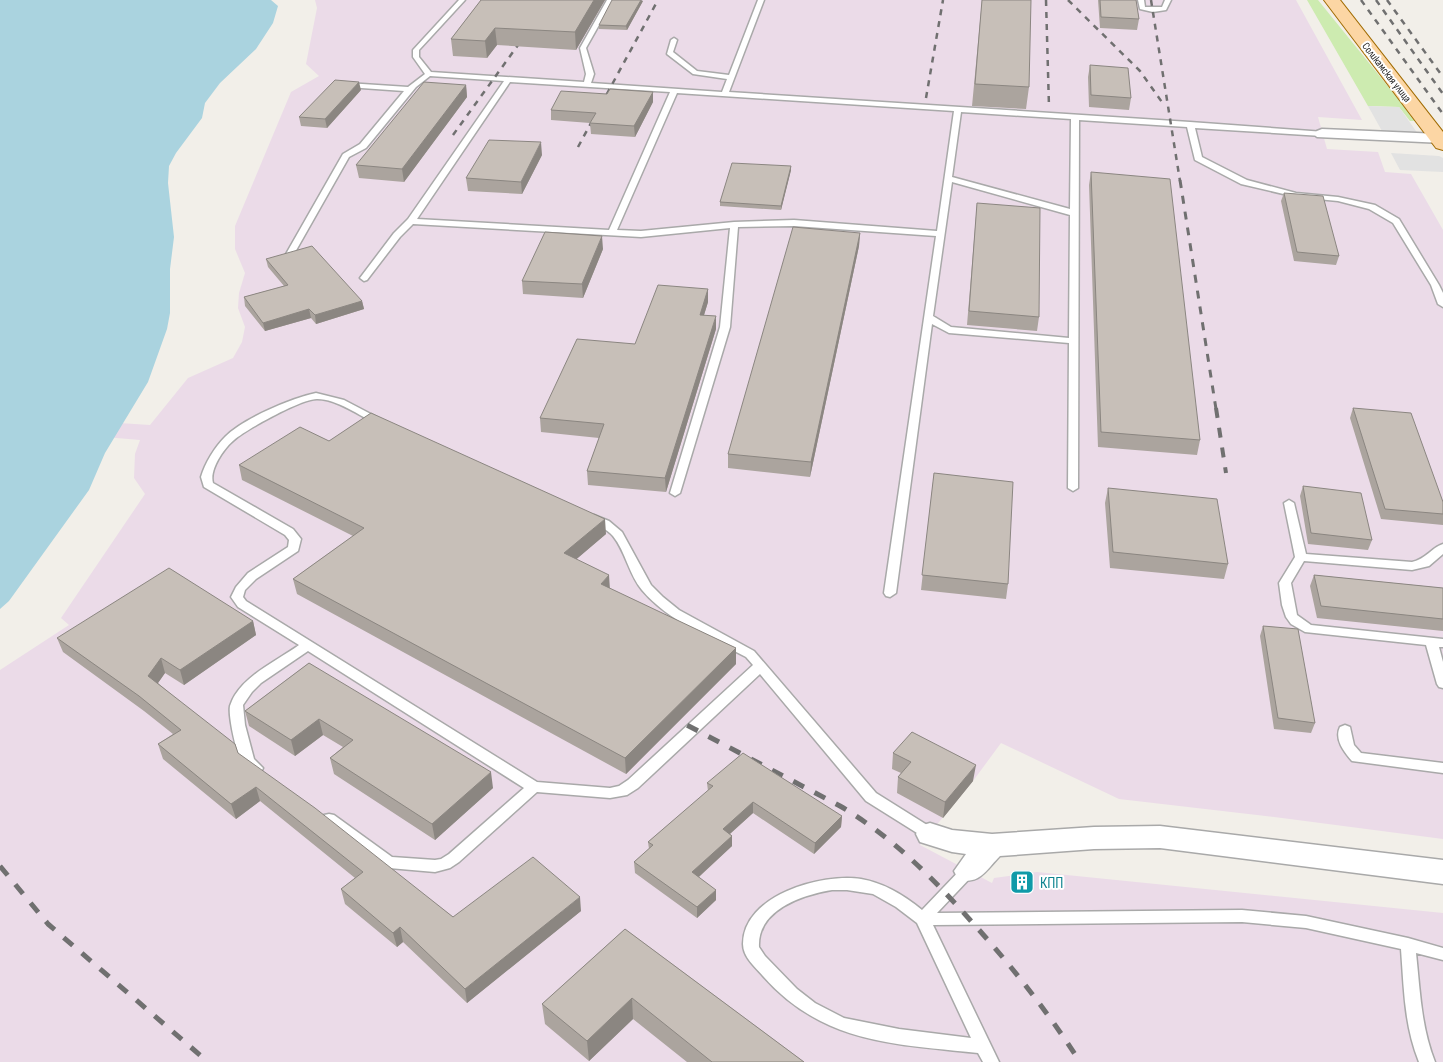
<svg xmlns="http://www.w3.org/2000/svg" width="1443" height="1062" font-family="'Sofia Sans Condensed',sans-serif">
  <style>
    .industrial { fill: #ebdbe8 }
    .grass { fill: #cdebb0 }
    .parking { fill: #e2e2e2 }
    .water { fill: #aad3df }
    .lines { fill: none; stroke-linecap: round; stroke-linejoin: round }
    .lane-casing { stroke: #a9a9a9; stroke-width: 3 }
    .street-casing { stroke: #a9a9a9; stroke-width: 3 }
    .primary-casing { stroke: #a06b00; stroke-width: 2 }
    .lane { fill: #fff; fill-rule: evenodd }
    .street { fill: #fff; fill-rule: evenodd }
    .primary { fill: #fcd6a4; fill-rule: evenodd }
    .rail-far3 { stroke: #707070; stroke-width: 2.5; stroke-dasharray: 6 6; stroke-linecap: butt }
    .rail-far2 { stroke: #707070; stroke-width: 3; stroke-dasharray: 8 8; stroke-linecap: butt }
    .rail-far1 { stroke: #707070; stroke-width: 4; stroke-dasharray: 10 10; stroke-linecap: butt }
    .rail { stroke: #707070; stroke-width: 5; stroke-dasharray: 12 12; stroke-linecap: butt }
    .wall { fill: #aba49e }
    .shaded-wall { fill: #8b8681 }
    .building { fill: #c7bfb8; stroke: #8b8681 }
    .labels { text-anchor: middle; stroke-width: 4; stroke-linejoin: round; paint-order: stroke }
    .far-street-label { font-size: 11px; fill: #222; stroke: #fff }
    .near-culture-label { font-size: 16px; fill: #0d838f; stroke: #fff; text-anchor: start }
  </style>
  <rect width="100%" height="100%" fill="#f2efe9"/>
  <path class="industrial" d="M315 0H1296L1362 120 1318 117 1327 149 1378 152 1385 172 1411 174 1443 230V839L1282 818 1119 799 1001 743 973 781 920 845 992 883 994 878 1037 872 1443 913V1062H0V670L69 625 61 618 145 494 134 478 135 454 140 440 93 436 104 422 150 425 188 378 233 358 242 342 245 327 238 308 239 293 245 273 235 249V226L291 92 319 76 306 64 317 8Z"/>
  <path class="grass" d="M1307 0H1318L1416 121H1410L1399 107 1368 106Z"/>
  <path class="parking" d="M1368 106 1399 107 1418 134 1382 131Z
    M1391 153 1439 156 1443 158V172L1400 170Z"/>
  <path class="water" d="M0 0H271L278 6 273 23 256 49 220 83 205 103 202 118 176 153 169 166 168 183 174 237 170 269V313L167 329 148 382 105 453 89 490 9 601 0 609Z"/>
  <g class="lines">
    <g class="lane-casing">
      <path id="lane" d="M459 0H465L419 50V57L431 72 584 82 586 74 580 48 607 0H613L586 48 594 74 591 83 722 92 727 79 693 74 667 54 671 40 674 38 677 40 673 52 697 71 729 75 758 0H764L729 92 1190 122 1325 132 1326 134 1322 136 1195 128 1202 157 1247 180 1296 193 1338 197 1375 205 1399 219 1439 285 1443 293V307L1438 304 1431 285 1393 223 1369 209 1338 201 1296 197 1241 184 1195 160 1187 127 1079 120 1078 488 1073 491 1068 488 1069 343 949 333 932 324 896 593 890 597 886 596 884 593 936 236 794 226 738 227 730 327 680 493 675 496 670 493 720 327 730 228 641 237 413 224 400 237 367 280 364 281 360 278 394 233 408 219 504 81 430 76 416 87 366 148 349 157 294 254 290 257 287 256 286 254 343 154 360 144 404 91 347 87 343 85 347 83 408 87 425 74 413 57V50ZM510 82 670 92 609 230 417 219ZM677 93 954 111 937 231 794 220 734 222 641 231 617 230ZM961 112 1071 119 1070 209 952 177ZM952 182 1070 215 1069 338 951 327 933 316Z
        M1138 0H1144L1145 7H1162L1165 0H1171L1166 10 1153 12 1140 9Z
        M316 393 344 400 386 422 385 424H377C360 416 337 399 317 399 301 399 247 429 234 440 224 448 209 470 213 483L293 529 301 539 298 551 256 579 245 590 243 597 246 601 537 782 610 788 619 786 628 780 753 665 746 657C711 638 668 621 642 590 629 575 626 552 613 536 606 528 595 525 588 518L594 515 609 521 622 532 651 585 663 597 679 610 754 651 876 793 935 830 937 834 935 838 930 840 925 838 866 801 760 674 638 788 627 795 610 798 537 792 459 862 450 868 435 872 389 868 384 866 324 823 322 819 324 815 329 814 334 815 392 857 435 860 441 859 449 854 524 788 308 651 261 683 252 692 243 705 245 725 254 759 263 768 261 772C254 774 248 771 244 766 237 758 228 716 230 706 231 703 233 698 235 695 249 673 278 660 299 645L238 607 231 597 236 587 248 573 288 547 289 540 285 535 204 487 201 477C205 463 215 447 225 437 242 419 292 398 316 393Z
        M1289 500 1294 503 1306 554 1412 562C1426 559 1431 548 1443 544V554L1429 566 1412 570 1304 561 1291 583 1297 615 1311 625 1443 639V647H1439L1443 662V688L1439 687 1437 684 1426 645 1305 632 1291 624 1286 617 1282 605 1279 583 1295 557 1284 503Z
        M1345 725 1350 727 1354 745 1361 753 1443 763V773L1352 761C1344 752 1334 739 1340 727Z
        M968 865 973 867 975 871 973 875 937 913 1242 910 1306 916 1408 938 1443 948V960L1416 953C1420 990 1421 1027 1435 1062H1419C1404 1025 1404 988 1401 949L1306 928 1242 922 933 925 999 1062H983L978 1053C895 1044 823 1044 763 976 755 967 743 957 743 944 743 895 822 873 861 879 884 883 904 895 922 910L963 867ZM832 890H847L873 894 896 907 917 923 971 1038 899 1029 844 1018 815 1003 797 989 765 956 759 947C757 910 802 895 832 890Z"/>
    </g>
    <g class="street-casing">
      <path id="street" d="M1322 129 1440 134 1443 135V143L1317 137 1314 134 1317 131Z
        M930 823 952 830 992 834 1094 827 1160 826 1443 860V884L1160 848 1094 849 1000 856C986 870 979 886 958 879L954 871 966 854 952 852 920 842 916 834 920 826Z"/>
    </g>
    <g class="primary-casing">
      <path id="primary" d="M1324 0H1340L1443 132V150L1436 148Z"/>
    </g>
    <use href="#lane" class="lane"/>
    <use href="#street" class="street"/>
    <use href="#primary" class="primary"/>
    <path class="rail-far3" d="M1046 0 1049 107
      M1068 0 1140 71 1164 105
      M1151 0 1180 181
      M1361 0 1443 114
      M1376 0 1443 94
      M1387 0 1443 77
      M926 98 943 0
      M453 135 526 34
      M578 147 658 0"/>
    <path class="rail-far2" d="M1180 180 1216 409"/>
    <path class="rail-far1" d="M1216 408 1226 473"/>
    <path class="rail" d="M666 714 840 806C891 836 932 877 971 921 1011 965 1048 1012 1080 1062
      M0 866 48 924 208 1062"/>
  </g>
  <path class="wall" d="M481 0H605L576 50 497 45 487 58 453 56 451 39Z
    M982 0 1029 87 1026 109 972 106Z
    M1098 0H1136L1139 19 1137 30 1100 28Z
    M643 1 627 30 599 29V25Z
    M1090 65 1131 98 1129 110 1089 107 1088 77Z
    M466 85 467 97 404 182 359 178 356 165Z
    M361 90 327 128 301 126 299 117Z
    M653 92V102L635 137 591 134 590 123 551 120V110L607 94Z
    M542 155 522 194 468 191 466 178Z
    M791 166V170L781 210 720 206V202Z
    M1091 172 1200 440 1197 455 1098 447 1089 185Z
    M1284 193 1339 256 1336 265 1294 261 1281 201Z
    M977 203 1039 317 1037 331 967 325Z
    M860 233 859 246 810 477 728 468V454Z
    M603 249 583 298 523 294 522 281Z
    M266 259 362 301 364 309 316 324 311 318 265 331 245 306 244 297 284 286 268 267Z
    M708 289V302L704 315 716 329 666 492 588 485 587 471 599 438 541 432 540 418 635 344Z
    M1353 408 1443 502V525L1381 519 1350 418Z
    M329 441 606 534 576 559 610 589 736 648V664L626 774 297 594 293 579 353 536 242 480 239 465Z
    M934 473 1008 584 1006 599 921 590Z
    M1303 486 1372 540 1368 550 1308 544 1300 496Z
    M1108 488 1228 564 1224 579 1110 568 1105 503Z
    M1314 575 1443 588V631L1317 618 1310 586Z
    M253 621 256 635 184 685 165 673 158 683 238 753 453 917 581 911 467 1003 403 942 397 947 345 904 341 889 355 878 260 801 236 819 163 759 158 744 173 734 144 711 63 652 57 638Z
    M1263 626 1315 723 1311 733 1274 729 1260 636Z
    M309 663 493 788 435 840 334 774 330 758 343 747 323 735 295 756 249 726 245 711Z
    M893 753 973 781 943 818 897 793 898 777 901 773 892 769Z
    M707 783 842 816 841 827 814 854 753 813 730 834 732 836V846L699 877 716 900 697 918 635 873 634 862 649 849 648 842 708 791Z
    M625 929 804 1062H687L633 1019 589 1061 545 1024 542 1004Z"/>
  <path class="shaded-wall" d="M594 0H605L576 50 575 32Z
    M641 0 643 1 627 30 626 26Z
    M495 28 497 45 487 58 485 41Z
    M359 82 361 90 327 128 325 119Z
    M466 85 467 97 404 182 402 169Z
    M653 92V102L635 137 634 126Z
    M541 142 542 155 522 194 521 182Z
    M791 166V170L781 210V206Z
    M860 233 859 246 810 477 811 462Z
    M602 236 603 249 583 298 582 284Z
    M708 289V302L700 328V315Z
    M362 301 364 309 316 324 315 315Z
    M309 309 311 318 265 331 263 323Z
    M716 316V329L666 492 665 478Z
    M605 519 606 534 565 569 564 553Z
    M609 575 610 590 601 584Z
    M253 621 256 635 184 685 180 670Z
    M736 648V664L626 774 625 758Z
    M161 658 165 673 153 690 148 676Z
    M319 719 323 735 295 756 291 740Z
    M976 765 973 781 943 818 945 802Z
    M491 772 493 788 435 840 432 824Z
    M256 787 260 801 236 819 231 804Z
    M753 802V813L723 840V829Z
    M842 816 841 827 814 854 815 843Z
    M732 836V846L692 883V872Z
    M716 890V900L697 918V907Z
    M580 897 581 911 467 1003 465 989Z
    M400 927 403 942 397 947 393 933Z
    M632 998 633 1019 589 1061 587 1041Z"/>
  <path class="building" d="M481 0H594L575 32 495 28 485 41 451 39Z
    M612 0H641L626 26 599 25Z
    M982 0H1031L1029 87 975 84Z
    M1100 0H1136L1139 19 1101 17Z
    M1090 65 1128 68 1131 98 1091 95Z
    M335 80 359 82 325 119 299 117Z
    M424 82 466 85 402 169 356 165Z
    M610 89 653 92 634 126 590 123 596 113 551 110 561 91 607 94Z
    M489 140 541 142 521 182 466 178Z
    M732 163 791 166 781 206 720 202Z
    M1091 172 1170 179 1200 440 1101 432Z
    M1284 193 1323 196 1339 256 1297 252Z
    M977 203 1040 208 1039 317 969 311Z
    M793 227 860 233 811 462 728 454Z
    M545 232 602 236 582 284 522 281Z
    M312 246 362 301 315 315 309 309 263 323 244 297 288 285 266 259Z
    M658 285 708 289 700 315 716 316 665 478 587 471 604 424 540 418 577 339 635 344Z
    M1353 408 1411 413 1443 502V514L1385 509Z
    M371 413 605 519 564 553 609 575 601 584 736 648 625 758 293 579 364 528 239 465 300 427 329 441Z
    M934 473 1013 482 1008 584 922 575Z
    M1303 486 1361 493 1372 540 1311 533Z
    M1108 488 1217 499 1228 564 1113 552Z
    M169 568 253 621 180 670 161 658 148 676 235 744 238 753 315 808 453 917 533 857 580 897 465 989 400 927 393 933 341 889 363 872 256 787 231 804 158 744 181 730 139 696 57 638Z
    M1314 575 1443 588V619L1321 606Z
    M1263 626 1298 629 1315 723 1278 718Z
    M309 663 491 772 432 824 330 758 353 740 319 719 291 740 245 711Z
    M912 732 976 765 945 802 898 777 911 762 893 753Z
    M743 753 842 816 815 843 753 802 723 829 732 836 692 872 716 890 697 907 634 862 653 845 648 842 713 786 707 783Z
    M625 929 804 1062H712L632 998 587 1041 542 1004Z"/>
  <defs>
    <g id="building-square" transform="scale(1.25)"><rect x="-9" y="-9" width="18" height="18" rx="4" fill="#0f9aa8" stroke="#fff"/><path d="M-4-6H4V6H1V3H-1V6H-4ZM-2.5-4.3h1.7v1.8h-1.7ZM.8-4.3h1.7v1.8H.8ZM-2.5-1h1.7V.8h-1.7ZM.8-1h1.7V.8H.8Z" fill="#fff"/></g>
  </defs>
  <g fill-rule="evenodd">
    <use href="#building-square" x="1022" y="882"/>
  </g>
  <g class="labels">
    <g class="far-street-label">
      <text transform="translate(1387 72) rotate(52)" y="4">Соликамская улица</text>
    </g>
    <g class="near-culture-label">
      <text x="1040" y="888">КПП</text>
    </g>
  </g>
</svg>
